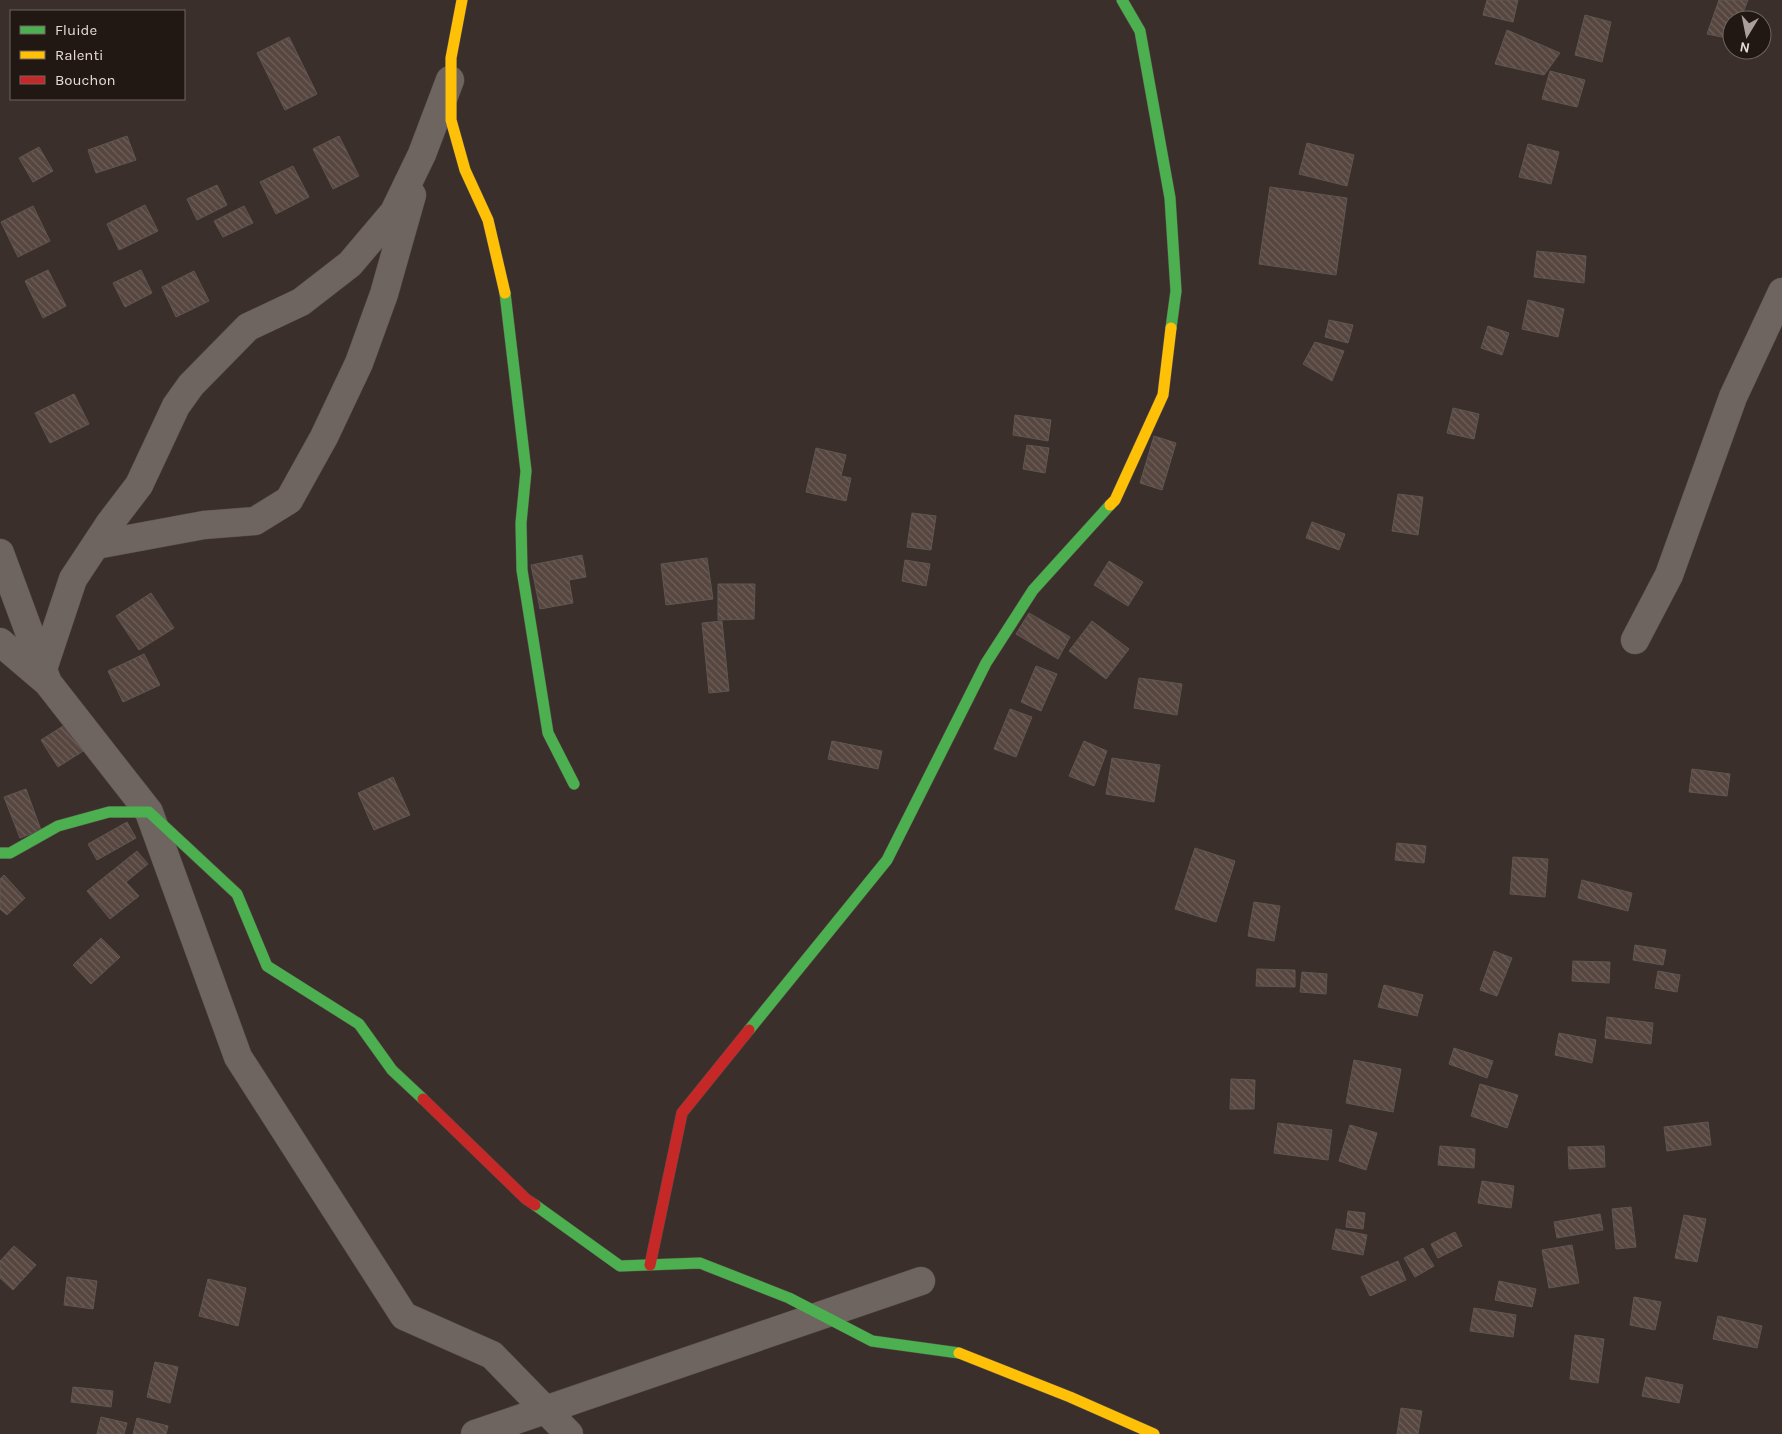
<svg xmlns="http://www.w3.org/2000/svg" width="1782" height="1434" font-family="Karla,sans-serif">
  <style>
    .building { fill: url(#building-back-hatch); stroke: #5f5652 }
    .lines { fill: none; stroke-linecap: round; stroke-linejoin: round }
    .street-casing { stroke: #554b46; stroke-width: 29 }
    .fast-casing { stroke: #554b46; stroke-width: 12 }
    .slow-casing { stroke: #554b46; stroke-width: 12 }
    .jam-casing { stroke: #554b46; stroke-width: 12 }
    .street { stroke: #6e6561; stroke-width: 28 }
    .fast { stroke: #4caf50; stroke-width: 11 }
    .slow { stroke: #ffc107; stroke-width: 11 }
    .jam { stroke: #c62828; stroke-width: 11 }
  </style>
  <defs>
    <pattern id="building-back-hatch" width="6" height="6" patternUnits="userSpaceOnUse" patternTransform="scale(1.25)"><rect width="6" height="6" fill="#56463f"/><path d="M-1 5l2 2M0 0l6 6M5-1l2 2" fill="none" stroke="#6e605a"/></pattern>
  </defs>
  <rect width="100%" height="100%" fill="#3a2f2a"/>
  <path class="building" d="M1487 0H1518L1513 22 1483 15Z
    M1719 0H1748L1740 20H1732V39L1707 34Z
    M1585 15 1611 22 1602 62 1575 55Z
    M1507 30 1560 53 1544 75 1495 64Z
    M289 37 317 94 285 110 257 53Z
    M1550 71 1585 80 1577 107 1542 99Z
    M127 136 136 160 96 173 88 150Z
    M339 136 359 176 333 189 313 149Z
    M1307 143 1354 155 1347 186 1299 174Z
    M1528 144 1559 152 1551 184 1519 177Z
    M39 147 53 171 33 182 19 158Z
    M293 166 309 197 276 214 260 182Z
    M217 185 227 205 197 220 187 199Z
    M1270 187 1347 198 1336 275 1259 264Z
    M145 205 158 231 119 250 107 224Z
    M33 206 50 241 18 257 1 222Z
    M244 206 253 223 223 237 214 221Z
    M1537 251 1586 256 1584 283 1534 277Z
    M48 270 66 306 43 318 25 281Z
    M141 270 152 293 125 307 113 283Z
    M194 271 209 301 176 317 162 287Z
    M1528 300 1564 309 1558 337 1522 329Z
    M1329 320 1353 325 1348 343 1325 337Z
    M1488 326 1509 333 1502 355 1481 348Z
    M1315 342 1344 351 1332 381 1303 364Z
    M74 394 89 424 50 443 35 413Z
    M1453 408 1479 414 1474 439 1447 433Z
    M1015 415 1051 420 1048 441 1013 435Z
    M1154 436 1176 443 1162 490 1140 483Z
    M1027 445 1049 448 1045 473 1023 469Z
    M816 448 846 455 841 476 851 478 846 501 806 492Z
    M1398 494 1423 497 1418 535 1392 531Z
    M912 513 936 516 931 550 907 547Z
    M1312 522 1345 534 1339 550 1306 538Z
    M582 555 586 577 569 580 573 603 540 609 531 565Z
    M707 558 713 599 666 605 661 564Z
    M905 560 930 564 926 586 902 581Z
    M1109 561 1143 582 1128 606 1094 585Z
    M718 584H755L754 619 718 620Z
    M151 593 174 628 139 650 116 616Z
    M1029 613 1070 637 1058 659 1016 634Z
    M722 621 729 691 709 693 702 623Z
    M1092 621 1129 649 1106 679 1069 651Z
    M144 654 160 685 123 702 108 671Z
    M1036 666 1057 674 1041 711 1021 702Z
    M1139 678 1182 684 1177 715 1134 708Z
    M1010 709 1032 717 1016 757 994 749Z
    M74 719 91 746 58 767 41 740Z
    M832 741 882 751 878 769 828 759Z
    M1084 741 1107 751 1094 786 1069 776Z
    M1112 758 1160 765 1154 802 1106 794Z
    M1692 769 1730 774 1727 796 1689 792Z
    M393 777 410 815 374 830 358 793Z
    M26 789 41 830 20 838 4 797Z
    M127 822 136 838 97 860 88 844Z
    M1397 843 1426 846 1424 863 1395 860Z
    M1195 848 1235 861 1216 922 1175 909Z
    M137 851 148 864 126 882 139 896 110 919 87 891Z
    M1513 857 1548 859 1545 897 1510 894Z
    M4 875 25 898 7 915 0 909V879Z
    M1582 880 1632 893 1628 911 1578 898Z
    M1254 902 1280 906 1274 941 1248 936Z
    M101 938 120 957 91 984 73 965Z
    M1635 945 1666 950 1663 965 1633 960Z
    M1494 951 1512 958 1497 996 1480 990Z
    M1573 961 1610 962 1609 983 1572 981Z
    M1257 969 1295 970V987L1256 986Z
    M1658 971 1680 975 1677 992 1655 988Z
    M1302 972 1327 974 1326 994 1300 992Z
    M1384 985 1423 995 1417 1016 1378 1007Z
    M1607 1017 1653 1023 1651 1044 1605 1038Z
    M1559 1033 1596 1040 1592 1063 1555 1055Z
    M1454 1048 1493 1061 1487 1078 1449 1064Z
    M1354 1060 1401 1069 1393 1112 1346 1103Z
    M1231 1079 1255 1080 1254 1109H1230Z
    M1480 1084 1518 1095 1507 1128 1471 1116Z
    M1708 1122 1711 1145 1667 1151 1664 1127Z
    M1278 1123 1332 1130 1328 1160 1274 1153Z
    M1350 1125 1377 1133 1366 1170 1339 1161Z
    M1440 1146 1475 1149 1474 1168 1438 1165Z
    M1604 1146 1605 1167 1569 1169 1568 1147Z
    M1482 1181 1514 1186 1511 1208 1478 1203Z
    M1631 1207 1636 1247 1616 1249 1612 1209Z
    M1348 1211 1365 1213 1363 1229 1346 1227Z
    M1600 1214 1603 1230 1557 1238 1554 1222Z
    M1684 1215 1706 1219 1697 1262 1675 1258Z
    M1336 1229 1367 1235 1363 1255 1332 1249Z
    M1455 1232 1462 1246 1438 1258 1431 1244Z
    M1572 1245 1579 1283 1549 1288 1542 1250Z
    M14 1246 36 1265 13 1290 0 1278V1261Z
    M1423 1248 1434 1266 1415 1277 1404 1258Z
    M1398 1261 1406 1280 1370 1296 1361 1277Z
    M67 1277 97 1281 93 1309 64 1305Z
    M208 1279 246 1288 238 1326 199 1316Z
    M1499 1281 1536 1289 1532 1307 1495 1300Z
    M1634 1297 1661 1302 1655 1330 1630 1325Z
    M1474 1308 1516 1315 1513 1337 1470 1331Z
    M1718 1316 1762 1326 1757 1348 1713 1339Z
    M1575 1335 1604 1339 1598 1383 1570 1379Z
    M155 1362 178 1367 170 1403 147 1397Z
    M1646 1377 1683 1385 1679 1403 1642 1396Z
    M73 1387 113 1391 111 1407 71 1402Z
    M1401 1408 1422 1411 1418 1434H1397Z
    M101 1417 127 1423 124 1434H97Z
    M137 1418 168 1426 166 1434H133Z"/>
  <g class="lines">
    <g class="street-casing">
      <path id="street" d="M96 545 204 525 255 521 289 500 324 437 359 363 384 294 412 195
        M0 553 48 683 149 812 238 1057 404 1316 492 1355 569 1434
        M1635 640 1669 575 1733 397 1782 292
        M0 642 47 682
        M43 669 73 579 110 523 139 485 176 406 191 385 248 327 301 302 350 264 394 212 422 154 450 80
        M475 1434 921 1281"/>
    </g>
    <g class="fast-casing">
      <path id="fast" d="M1122 0 1140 31 1170 198 1176 291 1171 328
        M505 293 526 471 521 523 522 570 548 733 574 784
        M0 853H10L58 826 109 812H149L237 894 267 966 359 1024 392 1070 423 1099
        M749 1030 887 860 986 663 1033 590 1110 505
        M535 1205 620 1266 700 1263 789 1298 872 1341 959 1353"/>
    </g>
    <g class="slow-casing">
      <path id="slow" d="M462 0 451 58V120L465 170 488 220 505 293
        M1110 505 1115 500 1163 395 1171 328
        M959 1353 1070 1397 1154 1434"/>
    </g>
    <g class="jam-casing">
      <path id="jam" d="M423 1099 526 1199 535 1205
        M650 1265 682 1113 749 1030"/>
    </g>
    <use href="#street" class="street"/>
    <use href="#fast" class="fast"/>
    <use href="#slow" class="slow"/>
    <use href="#jam" class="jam"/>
  </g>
  <rect x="10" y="10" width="175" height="90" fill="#211713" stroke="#716561"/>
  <rect x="20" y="26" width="25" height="8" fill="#4caf50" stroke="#716561"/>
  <text x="55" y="35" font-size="15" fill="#e8dbd5">Fluide</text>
  <rect x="20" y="51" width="25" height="8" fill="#ffc107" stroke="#716561"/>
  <text x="55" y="60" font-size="15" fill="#e8dbd5">Ralenti</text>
  <rect x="20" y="76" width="25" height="8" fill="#c62828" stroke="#716561"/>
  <text x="55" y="85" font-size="15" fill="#e8dbd5">Bouchon</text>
  <g transform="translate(1747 35) rotate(190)"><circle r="24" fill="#211713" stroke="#716561"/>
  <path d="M0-4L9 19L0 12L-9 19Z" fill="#ab9f99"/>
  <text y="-8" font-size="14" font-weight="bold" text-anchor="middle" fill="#e8dbd5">N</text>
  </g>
</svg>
